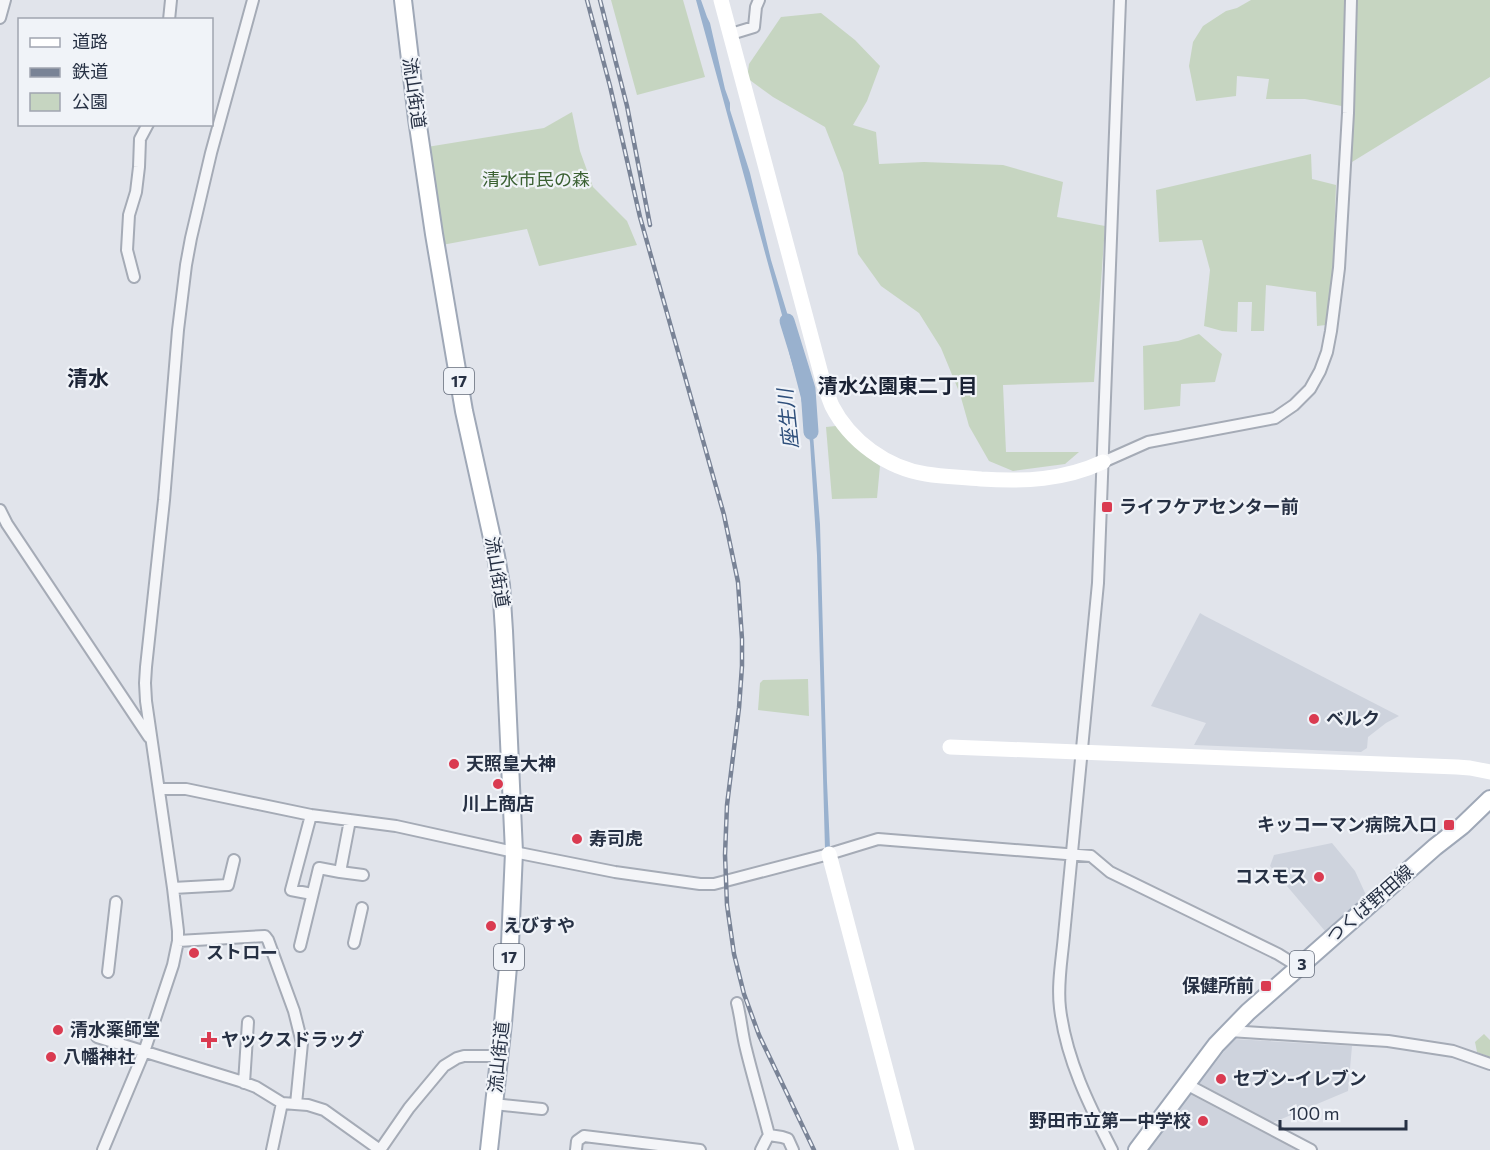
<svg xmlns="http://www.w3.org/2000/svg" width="1490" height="1150" font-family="Commissioner,'Noto Sans JP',sans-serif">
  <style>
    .built { fill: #ced3dd }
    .green { fill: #c6d5c1 }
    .water { fill: #99b1ce }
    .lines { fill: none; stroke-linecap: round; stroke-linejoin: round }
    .river { stroke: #99b1ce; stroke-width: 15 }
    .street-casing { stroke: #a5abb6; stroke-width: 14 }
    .primary-casing { stroke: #9fa8b7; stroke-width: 20 }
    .street { stroke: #f4f5f8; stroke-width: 10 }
    .secondary { stroke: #fff; stroke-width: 15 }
    .primary { stroke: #fff; stroke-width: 16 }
    .rail-casing { stroke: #798396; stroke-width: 4.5 }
    .rail { stroke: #f0f3f8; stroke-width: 2; stroke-dasharray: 7; stroke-linecap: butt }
    .poi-dot { fill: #da3b51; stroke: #f0f3f8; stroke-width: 2 }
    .labels { text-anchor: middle; stroke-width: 4.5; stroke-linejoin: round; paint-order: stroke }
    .shield { fill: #f0f3f8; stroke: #636b7a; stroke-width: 1.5 }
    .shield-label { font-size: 16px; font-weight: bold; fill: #273144 }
    .street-label { font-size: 18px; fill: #273144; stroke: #f0f3f8 }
    .park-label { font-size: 18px; fill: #3b6133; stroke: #f0f3f8 }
    .poi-label { font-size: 18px; font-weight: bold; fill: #273144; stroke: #f0f3f8; text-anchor: start }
    .neighbourhood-label { font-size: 20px; font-weight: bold; fill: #1a2234; stroke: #f0f3f8 }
    .water-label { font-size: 20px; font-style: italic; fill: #2e4f7b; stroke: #f0f3f8 }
    .quarter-label { font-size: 21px; font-weight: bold; fill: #1a2234; stroke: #f0f3f8 }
  </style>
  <rect width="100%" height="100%" fill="#e1e4eb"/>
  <path class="built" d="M1200 613 1205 616 1399 716 1386 723 1368 737 1367 748 1361 752 1194 745 1206 723 1151 706Z
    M1332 843 1355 871 1366 895 1325 931 1270 866 1274 855Z
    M1234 1039 1352 1046 1348 1091 1272 1123 1199 1083Z
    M1186 1092 1297 1150H1143Z"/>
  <path class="green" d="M611 0H683L705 77 637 95Z
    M1251 0H1490V77L1352 162V108L1305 99H1266L1269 79 1237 76 1236 96 1196 101 1189 66 1193 42 1203 26 1226 11 1237 8Z
    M821 13 855 40 880 66 867 101 853 125 876 132 879 164 924 162 1003 165 1063 182 1057 217 1105 226 1094 382 1003 385 1006 452H1079L1065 464 1013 471 989 461 969 426 960 394 941 348 919 313 881 286 858 254 843 173 825 127 773 97 747 78 749 64 781 17Z
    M572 112 580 151 593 187 627 221 637 245 539 266 527 229 442 245 427 147 544 128Z
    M1311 154 1312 179 1336 185 1332 294 1326 325 1317 326 1316 292 1266 285 1264 331H1251L1252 302H1238L1237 332 1222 331 1204 326 1210 270 1202 240 1159 242 1156 190Z
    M1199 334 1222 354 1215 382 1181 384 1180 406 1144 410 1143 346 1178 341Z
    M836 426C848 442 863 454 880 466L877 498 832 499 826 427Z
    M808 679 809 716 758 710 760 683 763 680Z
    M1484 1034 1490 1040V1057L1477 1052 1475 1042Z"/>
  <path class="water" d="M696 0H701L707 17 710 23 725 89 730 103V110L750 173 771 260 791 326 795 351 812 421 820 524 827 782 830 848 825 849 817 555 810 442 801 398 789 352 785 326Z"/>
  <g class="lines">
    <path class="river" d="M787 321 808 389 811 432"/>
    <g class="street-casing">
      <path id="street" d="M0 18 5 0
        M169 20 171 0
        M731 34 754 27 756 7 759 0
        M134 277 127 250 129 215 136 192 139 167 140 139 148 124
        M1103 462 1148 442 1275 418 1294 405 1310 389 1320 371 1327 352 1331 331 1339 268 1348 113 1351 0
        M0 510 7 524 149 737
        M159 789H186L311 815 396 826 514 852 615 872 700 884H714L829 854 878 839 1091 856 1110 872 1278 954 1299 967
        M311 815 291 890 312 894
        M350 820 340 872 363 875
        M173 888 228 885 234 860
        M178 941 265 936 268 940 294 1011 302 1043 296 1104
        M354 943 362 908
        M300 946 319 868 340 872
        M108 972 116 902
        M737 1003C741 1018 742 1034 746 1049 753 1078 762 1107 769 1135L766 1140 761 1150
        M1229 1031 1388 1041 1453 1051 1490 1064
        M97 1037 240 1081 256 1087 282 1103 308 1105 324 1110 380 1150
        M244 1083 248 1022
        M1186 1084 1311 1150
        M494 1104 542 1109
        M769 1135 782 1137 788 1139 793 1150
        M103 1150 144 1052 173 965 178 941V931L173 888 146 701 145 683 146 667 164 500 178 330 186 265 191 238 211 153 253 0
        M272 1150 282 1103
        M380 1150 409 1108 444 1066 457 1058 464 1056H500
        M576 1150 577 1141 584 1136 700 1150
        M1112 1150C1089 1105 1066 1059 1060 1008 1057 984 1062 959 1064 935L1098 583 1120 0"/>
    </g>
    <g class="primary-casing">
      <path id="primary" d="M403 0 417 119 434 234 464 411 496 556 501 585 504 631 514 852 510 944 503 1023 489 1150
        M1137 1150 1216 1045 1248 1012 1435 847 1462 826 1490 799"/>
    </g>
    <use href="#street" class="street"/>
    <path class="secondary" d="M721 0 824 385C827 392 829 399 832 406 850 441 887 468 926 474 944 477 963 477 981 479 1024 482 1064 480 1103 462
      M950 747 1457 767 1470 768 1490 772
      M829 854 907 1150"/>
    <use href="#primary" class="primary"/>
    <g class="rail-casing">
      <path id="rail" d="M587 0 610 86 640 217 724 515 738 582 742 639V666L739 708 727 805 725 855 727 905 734 954 744 994 759 1035 814 1150
        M600 0 627 106 650 225"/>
    </g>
    <use href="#rail" class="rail"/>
  </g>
  <g class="poi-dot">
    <rect x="1101" y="501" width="12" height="12" rx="3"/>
    <circle cx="1314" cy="719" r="6"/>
    <circle cx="454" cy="764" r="6"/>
    <circle cx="498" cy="784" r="6"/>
    <rect x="1443" y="819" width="12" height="12" rx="3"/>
    <circle cx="577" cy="839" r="6"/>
    <circle cx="1319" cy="877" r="6"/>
    <circle cx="491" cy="926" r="6"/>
    <circle cx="194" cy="953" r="6"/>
    <rect x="1260" y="980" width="12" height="12" rx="3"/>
    <circle cx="58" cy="1030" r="6"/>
    <path d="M206 1031h6v6h6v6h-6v6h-6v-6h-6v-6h6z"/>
    <circle cx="51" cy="1057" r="6"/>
    <circle cx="1221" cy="1079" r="6"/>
    <circle cx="1203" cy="1121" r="6"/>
  </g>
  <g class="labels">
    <g class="shield">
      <rect x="444" y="368" width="30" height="26" rx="4.5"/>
      <rect x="494" y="944" width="30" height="26" rx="4.5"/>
      <rect x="1290" y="951" width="24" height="26" rx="4.5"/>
    </g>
    <g class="shield-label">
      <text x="459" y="387">17</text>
      <text x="509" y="963">17</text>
      <text x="1302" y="970">3</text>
    </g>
    <g class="street-label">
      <text transform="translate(414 93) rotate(82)" y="6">流山街道</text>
      <text transform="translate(497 572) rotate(81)" y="6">流山街道</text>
      <text transform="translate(1370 904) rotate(-41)" y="6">つくば野田線</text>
      <text transform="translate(499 1057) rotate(-84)" y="6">流山街道</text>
    </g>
    <g class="park-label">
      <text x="536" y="186">清水市民の森</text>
    </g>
    <g class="poi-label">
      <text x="1119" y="513">ライフケアセンター前</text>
      <text x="1326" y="725">ベルク</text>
      <text x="466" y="770">天照皇大神</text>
      <text x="498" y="810" text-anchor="middle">川上商店</text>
      <text x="1437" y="831" text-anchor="end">キッコーマン病院入口</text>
      <text x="589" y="845">寿司虎</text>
      <text x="1307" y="883" text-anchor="end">コスモス</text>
      <text x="503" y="932">えびすや</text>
      <text x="206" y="959">ストロー</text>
      <text x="1254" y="992" text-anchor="end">保健所前</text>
      <text x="70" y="1036">清水薬師堂</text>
      <text x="221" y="1046">ヤックスドラッグ</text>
      <text x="63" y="1063">八幡神社</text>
      <text x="1233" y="1085">セブン-イレブン</text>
      <text x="1191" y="1127" text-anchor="end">野田市立第一中学校</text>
    </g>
    <g class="neighbourhood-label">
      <text x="898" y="393">清水公園東二丁目</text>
    </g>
    <g class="water-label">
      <text transform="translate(788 419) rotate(-96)" y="7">座生川</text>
    </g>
    <g class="quarter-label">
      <text x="88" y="386">清水</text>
    </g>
  </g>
  <rect x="18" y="18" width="195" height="108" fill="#f0f3f8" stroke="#a0a5b0" stroke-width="1.5"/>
  <rect x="30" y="38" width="30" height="9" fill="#ffffff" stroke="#a0a5b0" stroke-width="1.5"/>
  <text x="72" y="48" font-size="18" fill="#273144">道路</text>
  <rect x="30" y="68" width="30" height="9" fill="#798396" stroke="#a0a5b0" stroke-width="1.5"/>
  <text x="72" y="78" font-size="18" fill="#273144">鉄道</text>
  <rect x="30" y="93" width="30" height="18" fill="#c6d5c1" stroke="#a0a5b0" stroke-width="1.5"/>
  <text x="72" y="108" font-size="18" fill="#273144">公園</text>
  <path d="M1280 1120v9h126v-9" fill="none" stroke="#273144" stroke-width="3"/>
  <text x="1289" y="1120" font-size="18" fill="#273144" stroke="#f0f3f8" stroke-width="4.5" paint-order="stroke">100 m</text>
</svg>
